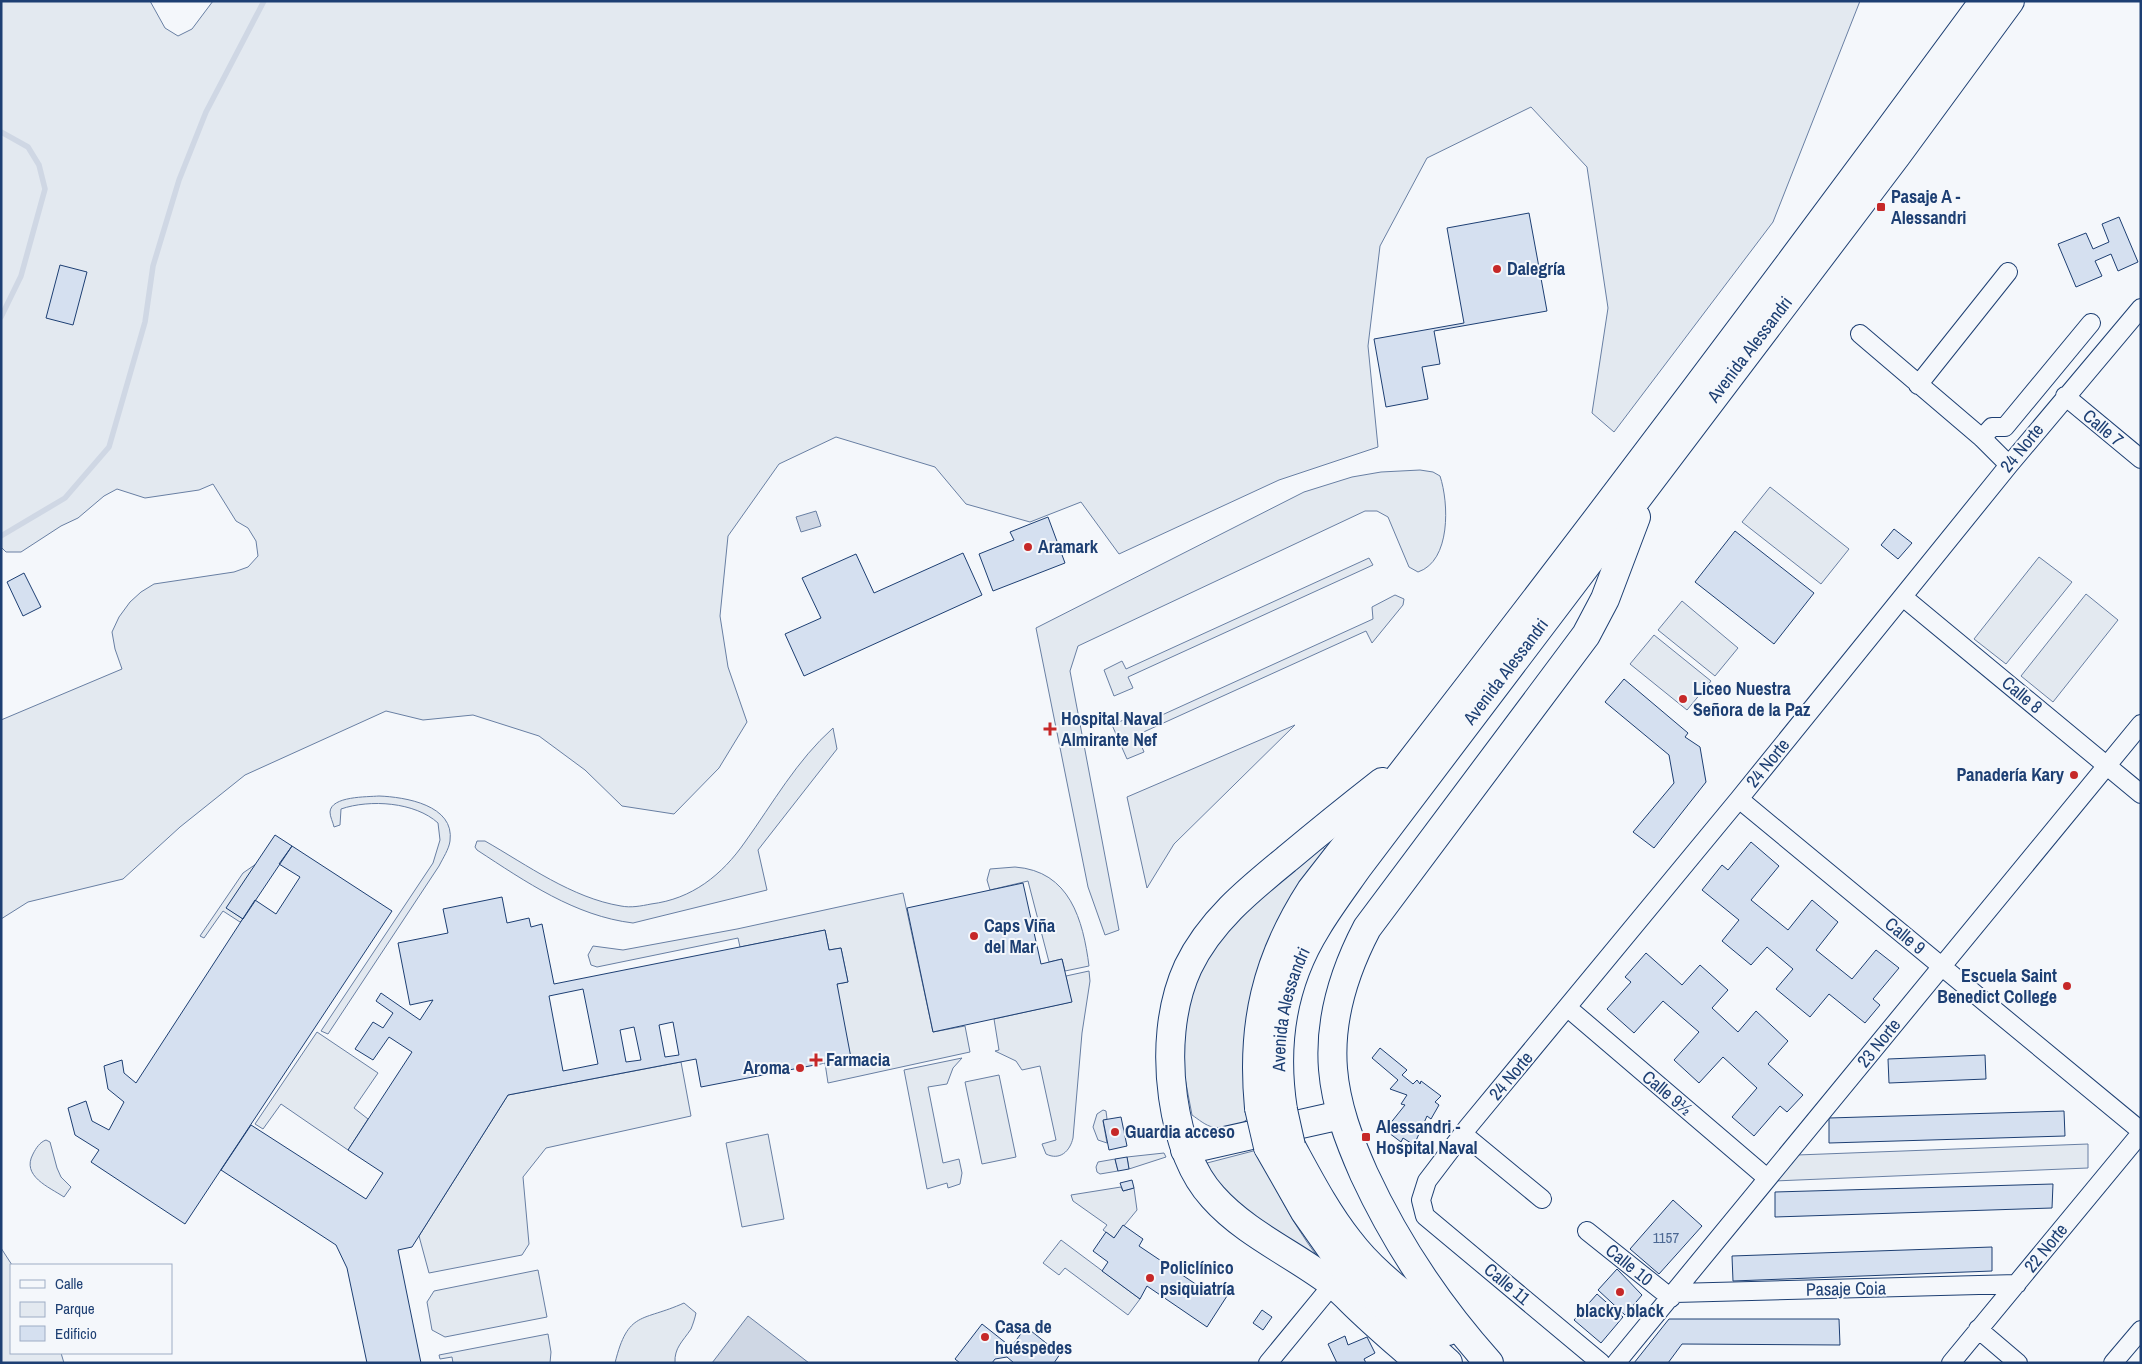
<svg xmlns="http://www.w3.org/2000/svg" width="2142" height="1364" font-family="'Archivo Narrow',sans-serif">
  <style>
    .green { fill: #e3e9f0; stroke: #687fa3 }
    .water { fill: #cfd7e4; stroke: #687fa3 }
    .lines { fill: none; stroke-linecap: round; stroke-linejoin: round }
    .stream { stroke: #cfd7e4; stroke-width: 5.5 }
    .building { fill: #d5e0f0; stroke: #1d3f73; fill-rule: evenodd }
    .minor-casing { stroke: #1d3f73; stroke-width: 20 }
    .primary-casing { stroke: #1d3f73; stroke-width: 30 }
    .minor { stroke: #f4f7fb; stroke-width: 18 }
    .primary { stroke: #f4f7fb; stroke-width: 28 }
    .primary-bridge-casing { stroke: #1d3f73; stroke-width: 30; stroke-linecap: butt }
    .primary-bridge { stroke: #f4f7fb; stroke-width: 28 }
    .poi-dot { fill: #c62828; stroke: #f4f7fb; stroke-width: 2 }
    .labels { text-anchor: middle; stroke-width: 4; stroke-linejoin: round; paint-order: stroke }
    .number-label { font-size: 15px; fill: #4b6792 }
    .poi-label { font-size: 18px; font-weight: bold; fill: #1d3f73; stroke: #f4f7fb; text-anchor: start }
    .street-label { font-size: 18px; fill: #1d3f73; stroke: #f4f7fb }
  </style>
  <rect width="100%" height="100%" fill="#f4f7fb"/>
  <path class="green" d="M1 1H150L165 28 178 36 192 29 213 1H1860L1773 222 1614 432 1592 413 1608 308 1587 167 1531 107 1427 158 1380 246 1368 346 1378 447 1279 480 1119 554 1081 502 1030 522 966 504 935 467 836 437 779 464 728 536 720 616 728 667 747 722 719 768 674 814 622 806 585 770 539 736 473 715 423 720 386 711 245 775 180 827 123 879 28 902 1 919V720L122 669 115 649 112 632 119 617 130 602 141 592 154 584 234 572 248 567 258 556 256 541 248 528 236 521 213 484 199 490 145 498 117 489 104 496 78 518 61 526 21 552H6L1 547Z
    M1420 470 1433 472 1440 476C1449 503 1451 561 1418 572L1409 567 1388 517 1377 511H1365L1078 646 1070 671 1119 930 1105 935 1088 887 1036 628 1304 492 1352 477 1381 472Z
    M1770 487 1849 549 1821 584 1742 522Z
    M2039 557 2072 582 2006 664 1974 639Z
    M1369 558 1373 565 1128 677 1133 688 1114 696 1104 670 1122 661 1126 669Z
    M2086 594 2118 620 2053 702 2021 676Z
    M1395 595 1404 599 1403 605 1372 643 1366 631 1137 735 1144 752 1127 759 1112 725 1135 715 1140 725 1373 619 1372 607Z
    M1682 601 1738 648 1715 676 1658 630Z
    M1654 635 1711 681 1687 710 1630 664Z
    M1295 725 1174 844 1147 888 1127 797Z
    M833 728 837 749 758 850 767 890 633 923C575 916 526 882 477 850L475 847 477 841H485C527 865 572 898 621 906 631 908 641 906 651 904 692 899 722 875 745 842 773 803 797 760 833 728Z
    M379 796C405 797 455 805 450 841 449 849 443 858 439 866L328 1034 321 1031 433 863 440 840 438 823C415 802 370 799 341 809L340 825 334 827C333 822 330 817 330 812 331 796 367 797 379 796Z
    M1317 842 1325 849 1318 859 1251 1115C1244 1126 1225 1129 1213 1127 1206 1126 1198 1119 1192 1115L1184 1073V1008L1208 954 1220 935Z
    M256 864 227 908 243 919 240 922 223 911 204 938 200 936 243 873Z
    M1015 867C1070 871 1083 920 1089 966L1065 971 1062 959 1049 962 1028 881 990 890 987 880 990 869Z
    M903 893 933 1032 965 1026 970 1052 828 1083 825 1063 837 984 848 982 841 948 829 950 825 930 740 947 738 938 597 967 591 965 588 955 593 946 623 950 737 929Z
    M1089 971 1090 981 1082 1033 1073 1138C1070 1151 1060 1161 1046 1154L1042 1144 1056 1140 1040 1066 1022 1070 1016 1061 995 1051 999 1050 994 1019 1071 1002 1066 976Z
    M317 1032 378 1073 354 1108 368 1119 348 1150 281 1104 263 1129 255 1124Z
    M962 1058 953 1068 947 1084 928 1087 943 1163 959 1159 962 1173 960 1184 948 1188 947 1183 927 1189 904 1070Z
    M681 1062 691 1116 546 1148 523 1177 529 1244 522 1255 429 1273 419 1236 508 1095Z
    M999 1075 1016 1157 982 1164 965 1082Z
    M1103 1110 1106 1111 1107 1119 1103 1121 1107 1143 1098 1140 1093 1127 1097 1114Z
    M768 1134 784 1219 742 1227 726 1143Z
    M46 1140 50 1142 57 1168 61 1177 71 1187 64 1197C49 1187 21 1176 33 1154 36 1148 40 1142 46 1140Z
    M2088 1144V1168L1774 1181 1797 1155Z
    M1257 1150C1277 1193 1298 1234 1328 1270L1279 1242 1209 1176 1207 1163Z
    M1164 1153 1166 1157 1129 1169 1127 1157Z
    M1115 1159 1118 1171 1100 1174 1097 1172 1096 1167 1098 1162Z
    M1121 1187 1123 1191 1134 1188 1137 1210 1114 1238 1103 1230 1107 1225 1073 1201 1071 1195Z
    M1061 1240 1140 1299 1128 1315 1065 1268 1059 1275 1043 1263Z
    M1 1248 12 1265 11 1353H61L64 1363H1Z
    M538 1270 547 1317 445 1337 432 1330 427 1302 434 1291Z
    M684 1303 696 1313C695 1318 693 1324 691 1329 683 1341 674 1348 675 1363H615C628 1310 642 1322 684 1303Z
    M548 1334 551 1352 550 1363H453L452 1357 440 1359 439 1355Z"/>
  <path class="water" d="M816 511 821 526 801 532 796 517Z
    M748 1316 809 1363H712Z"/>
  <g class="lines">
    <path class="stream" d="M1 132 28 147 39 165 45 189 21 276 1 317
      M1 536 65 498 109 447 145 322 153 266 179 180 206 112 264 1"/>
  </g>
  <path class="building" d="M1529 213 1547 311 1434 331 1440 364 1422 367 1428 399 1386 407 1374 339 1464 323 1447 228Z
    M2119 217 2138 262 2118 271 2111 254 2095 261 2102 276 2076 287 2058 244 2086 233 2093 249 2109 242 2102 224Z
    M60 265 87 272 73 325 46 318Z
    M1048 517 1065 563 993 591 979 554 1014 540 1010 532Z
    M1894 529 1912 543 1898 559 1881 545Z
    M1735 531 1814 593 1774 644 1695 582Z
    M963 553 982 595 804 676 785 634 821 618 802 578 856 554 874 593Z
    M24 573 41 607 23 616 7 582Z
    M1624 679 1688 733 1685 737 1700 747 1706 782 1654 848 1633 832 1674 783 1669 755 1605 702Z
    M275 835 292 846 243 919 226 908Z
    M1751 842 1779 866 1751 900 1788 930 1812 900 1838 922 1816 950 1852 979 1876 950 1899 968 1873 999 1880 1005 1865 1023 1829 994 1810 1017 1776 989 1793 969 1767 947 1751 965 1722 941 1739 920 1702 890 1722 865 1728 870Z
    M292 846 392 911 185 1224 91 1162 99 1150 75 1135 68 1108 86 1101 92 1121 109 1130 124 1102 108 1089 104 1066 122 1060 124 1073 136 1083 255 900 276 914 300 877 279 864Z
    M1023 883 1041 964 1062 959 1072 1002 933 1032 907 908Z
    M502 897 507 923 529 918 531 927 542 924 554 984 825 930 829 950 841 948 848 982 837 984 851 1058 701 1087 696 1059 508 1095 412 1247 398 1250 421 1363H367L347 1268 336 1245 221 1170 251 1125 366 1199 383 1173 348 1150 412 1052 389 1037 373 1060 355 1049 373 1022 383 1028 393 1013 376 1001 381 993 420 1020 433 1000 410 1005 398 943 448 933 443 909ZM583 989 598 1064 563 1071 549 996ZM673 1022 679 1055 665 1057 659 1025ZM634 1027 641 1060 626 1062 620 1030Z
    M1646 953 1682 985 1700 965 1728 990 1712 1008 1738 1032 1756 1011 1788 1041 1768 1064 1803 1095 1787 1112 1780 1106 1754 1136 1732 1117 1757 1088 1723 1057 1699 1083 1674 1060 1699 1032 1663 1001 1634 1033 1607 1009 1631 982 1625 977Z
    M1380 1048 1407 1070 1402 1075 1413 1084 1417 1080 1420 1084 1421 1081 1441 1096 1435 1102 1439 1105 1431 1119 1427 1116 1414 1145 1403 1138 1401 1142 1385 1130 1405 1105 1401 1104 1407 1095 1390 1089 1398 1080 1372 1058Z
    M1985 1055 1986 1079 1889 1083 1888 1059Z
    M2064 1111 2065 1136 1829 1143V1118Z
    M1121 1117 1127 1146 1109 1150 1103 1120Z
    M1127 1157 1129 1169 1118 1171 1115 1159Z
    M1132 1180 1134 1188 1123 1191 1120 1183Z
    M2053 1184 2052 1208 1775 1217V1192Z
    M1673 1200 1702 1226 1659 1274 1630 1249Z
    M1123 1225 1143 1239 1139 1246 1209 1293 1213 1286 1227 1296 1207 1327 1147 1286 1140 1299 1102 1271 1108 1262 1093 1251 1106 1232 1114 1238Z
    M1992 1247V1271L1733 1281 1732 1256Z
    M1617 1269 1642 1295 1625 1315 1598 1290Z
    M1597 1294 1623 1317 1601 1343 1574 1320Z
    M1262 1310 1272 1317 1263 1330 1253 1323Z
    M1669 1319H1839L1840 1345 1682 1344 1668 1363H1634Z
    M982 1324 1011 1347 1026 1327 1060 1354 1054 1363H1014L1007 1357 995 1359 992 1363H960L955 1359Z
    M1345 1336 1348 1345 1367 1337 1375 1353 1364 1359 1366 1363H1337L1328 1344Z"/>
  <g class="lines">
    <g class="minor-casing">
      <path id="minor" d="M1860 334 1982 438 2009 465
        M1918 385 2008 272
        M2065 396 2141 459
        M1982 438 1992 427H2005L2091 323
        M1903 597 2141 794
        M1739 799 2141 1131
        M1568 1008 1767 1178
        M1463 1134 1542 1199
        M1587 1231 1671 1298
        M1675 1293 2017 1284
        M1978 1329 2018 1363
        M1268 1363 1333 1284
        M1601 1363 1425 1216 1421 1200 1427 1181 1468 1127 1739 799 2009 465 2141 308
        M1616 1363 2141 724
        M1951 1363 2141 1133
        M2113 1363 2141 1330"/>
    </g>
    <g class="primary-casing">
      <g id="primary">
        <path d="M1382 782C1350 807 1319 832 1288 858 1250 889 1210 921 1188 967 1170 1006 1167 1054 1173 1097 1178 1132 1188 1170 1213 1197 1246 1234 1294 1254 1333 1284 1344 1293 1354 1304 1364 1313 1382 1330 1401 1346 1420 1363"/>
        <path d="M1259 1108C1251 1025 1266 960 1311 890 1540 597 1764 301 1984 1"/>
        <path id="s1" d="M1283 1110C1273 1046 1282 983 1317 927 1329 907 1344 887 1358 867L1897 155 2010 1"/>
        <path d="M1291 1146C1309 1179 1326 1212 1349 1241 1376 1277 1415 1302 1448 1331"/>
        <path d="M1268 1147 1305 1212 1348 1273 1448 1363"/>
        <path d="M1185 1150 1341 1115"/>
        <path d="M1489 1363C1438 1306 1396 1243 1364 1174 1349 1140 1336 1106 1333 1069 1329 1019 1344 972 1367 928L1586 635 1605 599 1636 517"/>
      </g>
    </g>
    <use href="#minor" class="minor"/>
    <use href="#primary" class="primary"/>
    <g class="primary-bridge-casing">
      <path id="primary-bridge" d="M1259 1108 1268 1147
        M1283 1110 1291 1146"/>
    </g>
    <use href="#primary-bridge" class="primary-bridge"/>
  </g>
  <g class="poi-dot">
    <rect x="1876" y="202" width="10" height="10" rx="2.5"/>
    <circle cx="1497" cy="269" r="5"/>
    <circle cx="1028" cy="547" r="5"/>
    <circle cx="1683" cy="699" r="5"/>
    <path d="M1047.5 721.5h5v5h5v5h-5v5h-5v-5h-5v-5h5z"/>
    <circle cx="2074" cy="775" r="5"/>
    <circle cx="974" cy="936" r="5"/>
    <circle cx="2067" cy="986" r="5"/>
    <path d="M813.5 1052.5h5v5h5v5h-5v5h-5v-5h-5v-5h5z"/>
    <circle cx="800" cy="1068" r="5"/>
    <circle cx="1115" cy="1132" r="5"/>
    <rect x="1361" y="1132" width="10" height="10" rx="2.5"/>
    <circle cx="1150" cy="1278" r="5"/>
    <circle cx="1620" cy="1292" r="5"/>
    <circle cx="985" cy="1337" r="5"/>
  </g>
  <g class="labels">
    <g class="number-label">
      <text x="1666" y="1243">1157</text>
    </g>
    <g class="poi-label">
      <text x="1891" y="203">Pasaje A -<tspan x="1891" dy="21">Alessandri</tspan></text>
      <text x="1507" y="275">Dalegría</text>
      <text x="1038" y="553">Aramark</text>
      <text x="1693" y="695">Liceo Nuestra<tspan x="1693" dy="21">Señora de la Paz</tspan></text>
      <text x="1061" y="725">Hospital Naval<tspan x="1061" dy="21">Almirante Nef</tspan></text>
      <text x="2064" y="781" text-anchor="end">Panadería Kary</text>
      <text x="984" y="932">Caps Viña<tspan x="984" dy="21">del Mar</tspan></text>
      <text x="2057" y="982" text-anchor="end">Escuela Saint<tspan x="2057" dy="21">Benedict College</tspan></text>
      <text x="826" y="1066">Farmacia</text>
      <text x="790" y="1074" text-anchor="end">Aroma</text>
      <text x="1376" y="1133">Alessandri -<tspan x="1376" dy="21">Hospital Naval</tspan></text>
      <text x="1125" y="1138">Guardia acceso</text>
      <text x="1160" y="1274">Policlínico<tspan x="1160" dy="21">psiquiatría</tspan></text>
      <text x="1620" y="1317" text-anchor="middle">blacky black</text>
      <text x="995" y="1333">Casa de<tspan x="995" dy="21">huéspedes</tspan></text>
    </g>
    <g class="street-label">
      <text dy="6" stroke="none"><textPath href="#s1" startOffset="912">Avenida Alessandri</textPath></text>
      <text transform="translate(2103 428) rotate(40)" y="6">Calle 7</text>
      <text transform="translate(2022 448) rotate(-51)" y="6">24 Norte</text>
      <text dy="6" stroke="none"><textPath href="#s1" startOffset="508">Avenida Alessandri</textPath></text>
      <text transform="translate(2022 695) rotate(40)" y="6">Calle 8</text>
      <text transform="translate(1768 763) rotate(-51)" y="6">24 Norte</text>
      <text transform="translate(1905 936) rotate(40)" y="6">Calle 9</text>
      <text dy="6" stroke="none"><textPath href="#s1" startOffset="102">Avenida Alessandri</textPath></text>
      <text transform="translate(1879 1043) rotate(-51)" y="6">23 Norte</text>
      <text transform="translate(1511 1076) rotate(-50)" y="6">24 Norte</text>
      <text transform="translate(1667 1093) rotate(40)" y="6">Calle 9½</text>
      <text transform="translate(2046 1248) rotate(-51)" y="6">22 Norte</text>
      <text transform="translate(1629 1265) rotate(39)" y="6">Calle 10</text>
      <text transform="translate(1507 1284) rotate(40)" y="6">Calle 11</text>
      <text transform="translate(1846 1289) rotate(-1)" y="6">Pasaje Coia</text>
    </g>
  </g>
  <rect width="2142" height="1364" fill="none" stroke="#1d3f73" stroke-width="5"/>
  <rect x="10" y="1264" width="162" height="90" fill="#f4f7fb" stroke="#9eadc5"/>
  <rect x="20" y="1280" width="25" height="8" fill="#f4f7fb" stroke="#9eadc5"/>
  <text x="55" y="1289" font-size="15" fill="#1d3f73">Calle</text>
  <rect x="20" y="1302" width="25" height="15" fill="#e3e9f0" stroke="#9eadc5"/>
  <text x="55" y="1314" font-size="15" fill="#1d3f73">Parque</text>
  <rect x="20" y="1326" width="25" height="15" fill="#d5e0f0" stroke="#9eadc5"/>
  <text x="55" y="1339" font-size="15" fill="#1d3f73">Edificio</text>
</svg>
